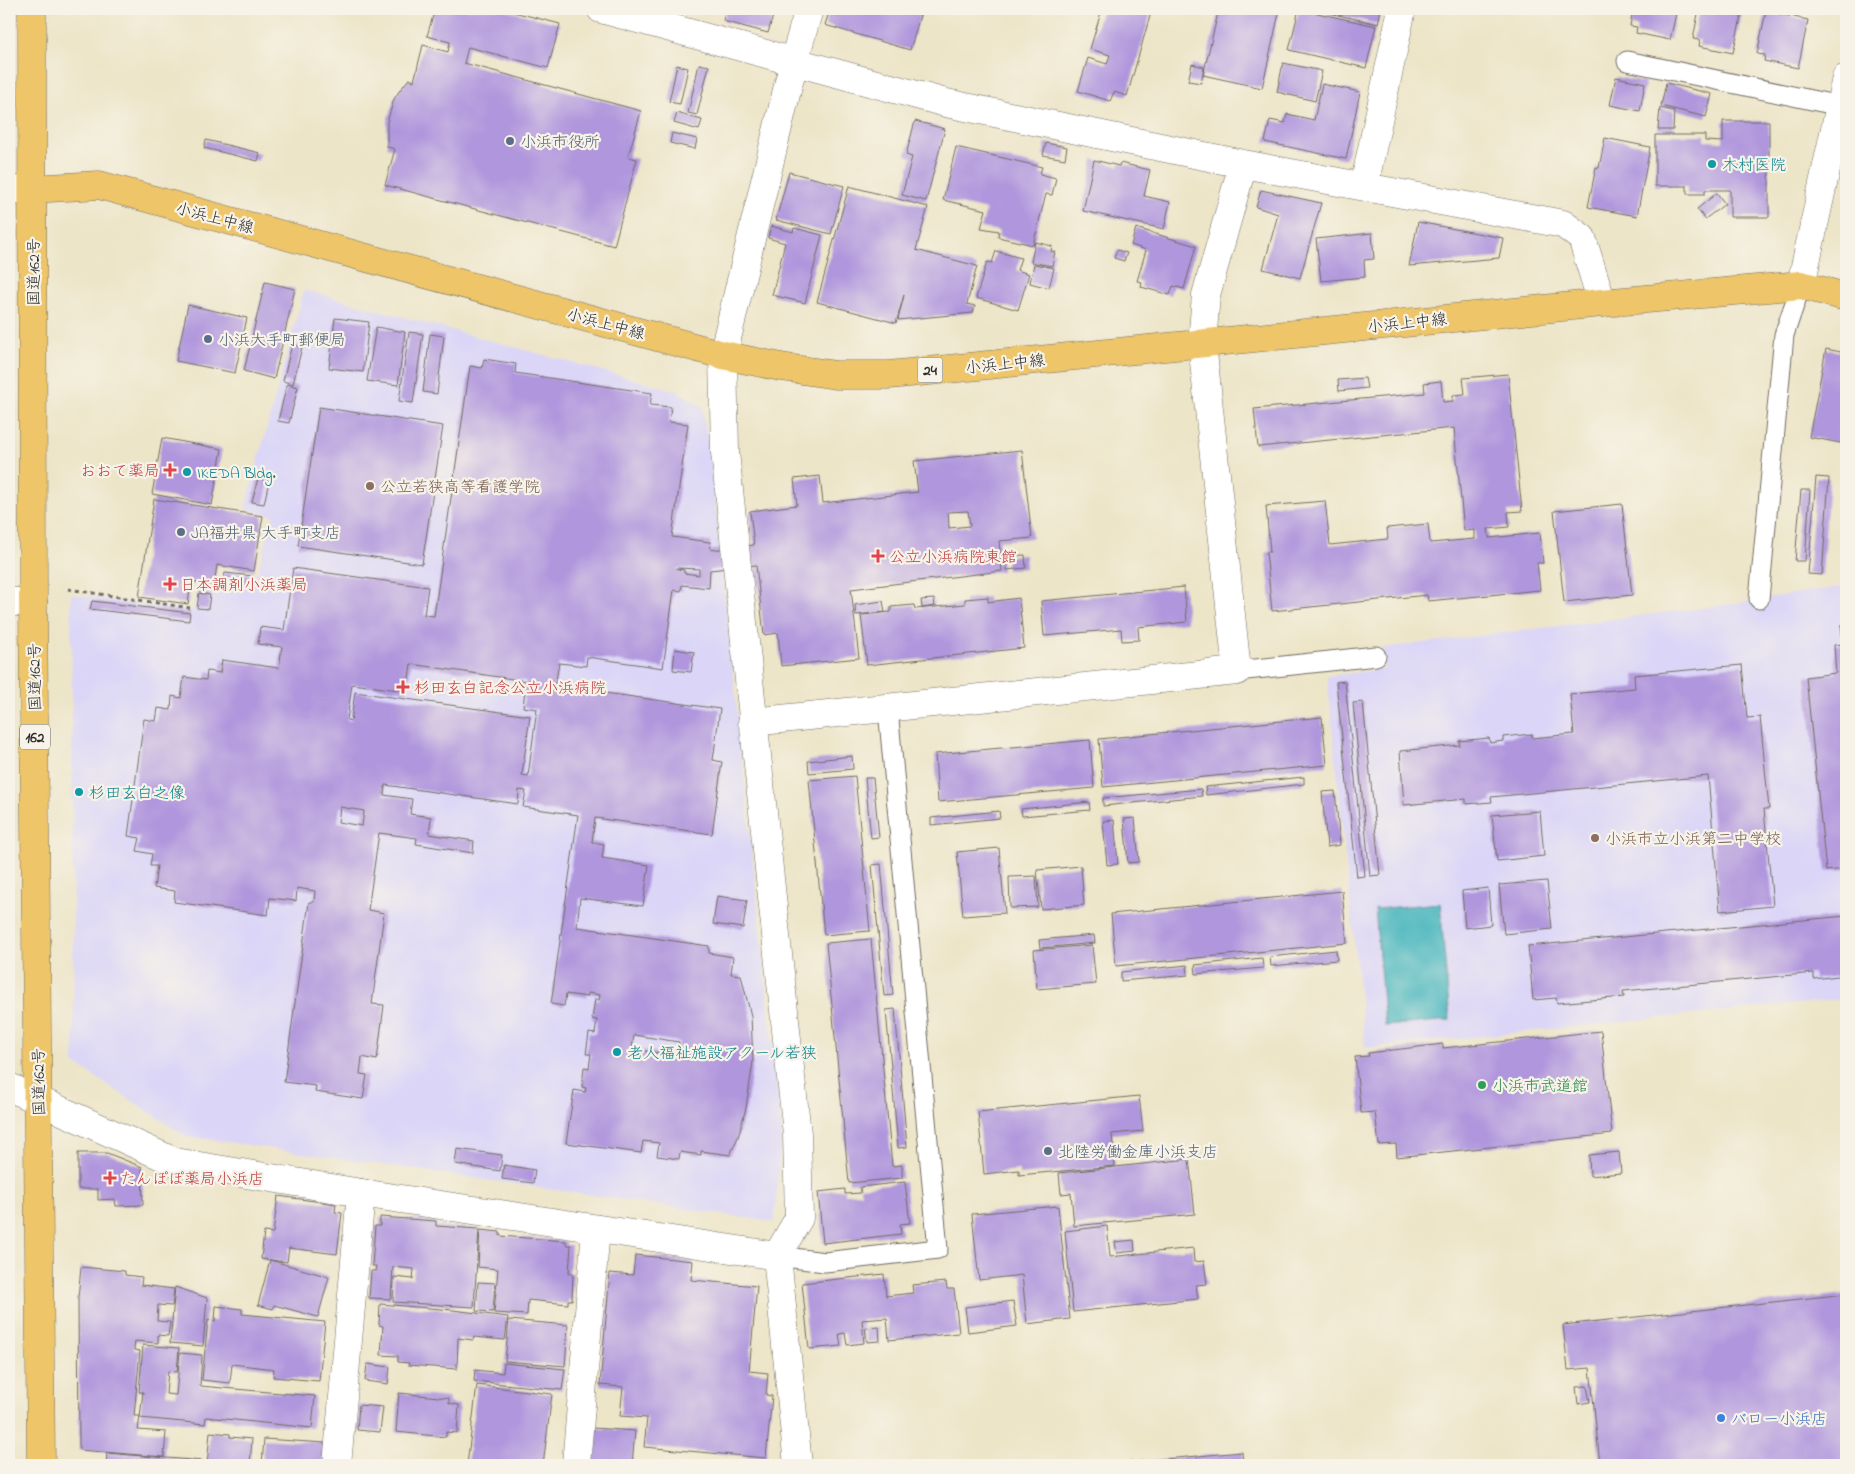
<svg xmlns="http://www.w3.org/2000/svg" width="1855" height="1474" font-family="'Indie Flower','Klee One',sans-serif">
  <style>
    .built { fill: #dbd6f7 }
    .water { fill: #46b6be; stroke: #387074 }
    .building { fill: #b096dd; fill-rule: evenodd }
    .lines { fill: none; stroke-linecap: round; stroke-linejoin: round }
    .service-casing { stroke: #6f6c62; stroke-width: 21 }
    .minor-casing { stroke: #6f6c62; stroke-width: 29 }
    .tertiary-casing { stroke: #6f6c62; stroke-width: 29 }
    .primary-casing { stroke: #6f6c62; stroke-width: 29 }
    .trunk-casing { stroke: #6f6c62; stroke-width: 29 }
    .path { stroke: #6f6c62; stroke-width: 3; stroke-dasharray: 4 4; stroke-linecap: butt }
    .service { stroke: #fff; stroke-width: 19 }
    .minor { stroke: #fff; stroke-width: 28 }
    .tertiary { stroke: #fff; stroke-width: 28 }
    .primary { stroke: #eec569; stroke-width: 28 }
    .trunk { stroke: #eec569; stroke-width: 28 }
    .service-dot { fill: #5c6f8a; stroke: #f7f3e8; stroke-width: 2 }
    .culture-dot { fill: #0f9aa8; stroke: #f7f3e8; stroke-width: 2 }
    .health-dot { fill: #e0444e; stroke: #f7f3e8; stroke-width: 2 }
    .education-dot { fill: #8d6e63; stroke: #f7f3e8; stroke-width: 2 }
    .leisure-dot { fill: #2e9e5b; stroke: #f7f3e8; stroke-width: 2 }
    .shop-dot { fill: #3f7fe0; stroke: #f7f3e8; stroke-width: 2 }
    .labels { text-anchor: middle; stroke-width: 4.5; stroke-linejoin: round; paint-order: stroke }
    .shield { fill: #f7f3e8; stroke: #686764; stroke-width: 1 }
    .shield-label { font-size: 15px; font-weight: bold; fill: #2b2b2b }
    .service-label { font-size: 16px; fill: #4e5e75; stroke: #f7f3e8; text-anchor: start }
    .culture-label { font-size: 16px; fill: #0d838f; stroke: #f7f3e8; text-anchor: start }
    .street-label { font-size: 16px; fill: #2b2b2b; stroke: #f7f3e8 }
    .health-label { font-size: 16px; fill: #be3a42; stroke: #f7f3e8; text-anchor: start }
    .education-label { font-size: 16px; fill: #785e54; stroke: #f7f3e8; text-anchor: start }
    .leisure-label { font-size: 16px; fill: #27864d; stroke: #f7f3e8; text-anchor: start }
    .shop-label { font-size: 16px; fill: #366cbe; stroke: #f7f3e8; text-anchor: start }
  </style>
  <rect width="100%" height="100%" fill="#f7f3e8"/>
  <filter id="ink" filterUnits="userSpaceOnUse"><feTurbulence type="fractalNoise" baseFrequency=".02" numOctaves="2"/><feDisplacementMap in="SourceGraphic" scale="10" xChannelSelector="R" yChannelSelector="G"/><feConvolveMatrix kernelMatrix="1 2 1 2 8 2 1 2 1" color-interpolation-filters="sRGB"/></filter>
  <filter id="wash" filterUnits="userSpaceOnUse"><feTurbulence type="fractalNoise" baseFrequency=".0096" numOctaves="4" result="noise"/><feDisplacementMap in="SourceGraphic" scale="20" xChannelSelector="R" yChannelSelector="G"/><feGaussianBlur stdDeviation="1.12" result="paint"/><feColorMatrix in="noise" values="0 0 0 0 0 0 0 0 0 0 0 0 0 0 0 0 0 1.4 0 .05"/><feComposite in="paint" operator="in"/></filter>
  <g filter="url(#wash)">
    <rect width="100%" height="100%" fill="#ede5c8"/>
    <path class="built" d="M304 290 677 391 702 406 710 457 782 1133 774 1222 186 1136 74 1063 71 594 193 611 198 590 218 593 223 570 257 574 274 516 245 509Z
      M1846 586V999L1365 1048 1327 676 1384 669 1382 648 1716 606Z"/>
    <path class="water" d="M1440 903 1450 1020 1385 1026 1375 909Z"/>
    <g id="blocks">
      <path class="building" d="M435 9H502L560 24 548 68 468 47 464 63 641 111 628 157 637 159 614 246 385 185 395 149 387 147V122L394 99 400 90 409 79 414 81 423 45 448 52 450 42 427 36Z
        M726 9H775L768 33 723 21Z
        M830 9H922L910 50 825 25Z
        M1102 9H1152L1127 96 1114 92 1110 101 1078 91 1088 58 1107 64 1110 55 1090 49Z
        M1219 9H1280L1262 88 1203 75Z
        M1299 9 1376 26 1366 68 1289 50Z
        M1329 9H1381L1378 24 1329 13Z
        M1633 9H1677L1670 40 1636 33 1637 27 1630 26Z
        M1699 9H1743L1733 53 1699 46 1700 40 1693 39Z
        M1766 11 1808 20 1798 68 1764 61 1765 55 1757 54Z
        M1283 63 1322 71 1315 101 1277 92Z
        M699 64 709 66 697 115 688 113Z
        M1192 64 1204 67 1201 83 1188 81Z
        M677 65 688 68 680 104 669 102Z
        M1616 77 1645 83 1640 111 1610 105Z
        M1666 83 1712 94 1706 117 1661 106Z
        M1322 84 1360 92 1346 159 1265 142 1270 120 1285 123 1287 114 1314 120Z
        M1660 108 1674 111 1673 130H1658Z
        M677 113 702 120 699 130 674 123Z
        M915 121 945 129 926 201 902 195 912 157 906 155Z
        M1723 121H1769V217H1730V190H1705V194H1687V186H1655V135H1705V141L1723 142Z
        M672 133 697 139 695 149 670 143Z
        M1605 138 1650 147 1637 216 1588 207 1596 167 1599 168Z
        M206 140 260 153 258 161 204 148Z
        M1046 143 1067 147 1065 159 1043 155Z
        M956 147 1042 167 1040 174 1056 178 1052 195 1046 194 1033 245 998 237 999 231 981 228 986 210 943 200Z
        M1094 160 1119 166 1120 163 1150 170 1144 196 1170 202 1164 229 1083 211Z
        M789 172 844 186 831 234 776 220Z
        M849 186 928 207 916 250 977 266 967 304 975 306 973 313 898 320 904 295 896 323 817 302Z
        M1261 190 1321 203 1300 278 1263 269 1278 214 1256 207Z
        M1717 193 1725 204 1705 219 1697 209Z
        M1418 222 1503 238 1499 258 1409 266Z
        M771 226 793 232 794 228 822 235 805 303 772 295 785 243 768 238Z
        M1136 228 1196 246 1184 289 1173 286 1170 295 1141 287 1142 282 1137 281 1146 250 1131 245Z
        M1372 233 1374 259 1364 260 1365 277 1321 281 1316 239Z
        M1035 242 1052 246 1051 251 1055 252 1052 266 1031 262Z
        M1117 250 1127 253 1124 261 1114 258Z
        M996 251 1021 258 1017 270 1029 274 1018 310 976 298 987 262 992 263Z
        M1034 264 1054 268 1049 288 1030 283Z
        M265 282 295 289 274 379 244 371Z
        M188 305 247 318 235 373 176 361Z
        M335 318 369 322 363 372 329 368Z
        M376 327 405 332 398 385 367 381Z
        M409 332 423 334 413 403 399 401Z
        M430 334 444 336 437 394 423 392Z
        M292 344 302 347 293 384 283 381Z
        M1826 349 1846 353V444L1809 437Z
        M484 359 516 364 515 373 652 393 650 405 671 407 669 422 688 424 672 537 710 542 711 550 754 545 750 511 797 505 794 479 820 476 823 503 918 492 914 461 1022 450 1032 538 999 541 1002 571 851 589 859 658 781 666 778 633 764 635 756 565 710 570 709 588 682 585 681 591 674 590 663 668 587 657 586 666 559 663 555 686 720 709 713 760 722 762 712 834 595 818 592 842 604 844 602 858 649 865 643 906 580 898 577 927 709 946V953L733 957 731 974 741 975 751 1016 753 1062 746 1108 738 1137 730 1155 701 1151V1155L680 1152 679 1159 657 1156 659 1143 643 1141 641 1153 566 1143 574 1090 585 1092 586 1088 582 1087 584 1067 589 1068 591 1054H586L589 1033 595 1034 597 1020 592 1019 595 999 599 1000 600 995 588 993 587 997 566 994 564 1006 551 1004 578 815 523 807 526 791 519 790 518 804 385 785 384 795 412 799 410 814 431 817 429 834 474 841 473 853 416 844 417 838 379 833 368 910 384 913 372 1004 384 1005 377 1060 362 1057 360 1074 367 1075 363 1099 315 1092 316 1086 284 1082 309 902H314L315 891 297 888 296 901 270 898 268 915 174 902 175 891 154 888 157 866H150L152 854 137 851 140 838 128 836 144 719 156 721 158 708 171 710 172 696 181 698 184 677 206 680 207 671 220 673 222 660 279 668 282 647 258 644 260 627 284 630 293 568 428 587 424 615 434 616 470 366 482 368ZM968 511 970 526 949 528 948 512ZM677 568 699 569V575L684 573V570L677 569ZM411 664 526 681 523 707 537 709 528 776 522 775 530 716 355 692 351 721 347 720 352 684 407 691ZM340 807 364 811 362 826 338 822ZM634 1035 679 1042 677 1056 632 1049Z
        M1508 374 1522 511 1508 512 1509 527 1488 529 1489 538 1540 533 1543 563H1537L1540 590 1428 601 1427 595 1272 611 1266 552H1270L1266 506 1325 501 1330 545 1388 539 1387 528 1428 524 1430 543 1475 539V530L1464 531 1454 428 1258 447 1254 409 1425 393 1424 383 1441 381 1443 402 1453 401V395L1465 394 1463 378Z
        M1365 378 1367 388 1339 391 1338 380Z
        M287 384 298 387 289 423 278 421Z
        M319 407 443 426 422 564 298 546Z
        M162 438 222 449 212 505 152 494Z
        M1816 477 1829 478 1822 575 1808 574Z
        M258 478 269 481 264 504 252 502Z
        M1801 490H1810L1805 561H1795Z
        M154 499 263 516 254 571 217 565 214 585 191 582 188 604 139 597Z
        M1622 504 1632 595 1564 602 1554 511Z
        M1025 555 1026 568 1007 570 1006 556Z
        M225 573 253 576 251 587 223 583Z
        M1184 587 1187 622 1138 627 1139 640 1122 641 1121 629 1044 636 1041 601Z
        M199 593 210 595 208 609 197 608Z
        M988 597V602L1019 598 1024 648 867 665 861 615 891 612V607L914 605 915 609 965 604V599Z
        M934 599 935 606 922 608 921 600Z
        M92 601 190 613 189 621 90 609Z
        M883 601 885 612 856 615 855 605Z
        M1841 625H1846V869L1826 871 1806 677 1836 673 1834 645 1843 644Z
        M675 649 694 652 691 672 673 670Z
        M1742 665 1747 718 1760 717 1769 809H1764L1773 906 1720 911 1708 776 1491 797 1492 802 1466 804V799L1404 805 1400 751 1460 745 1459 741 1489 738 1490 743 1503 741V737L1532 734V738L1574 734 1570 694 1635 688 1634 675Z
        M1345 681 1365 876 1357 877 1336 682Z
        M1363 702 1380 875 1370 876 1353 703Z
        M1322 717 1327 765 1103 787 1099 739Z
        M1090 740 1094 788 938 802 935 754Z
        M852 756 853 769 809 773 808 761Z
        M855 776 870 931 824 935 809 780Z
        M1304 777V784L1206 795 1205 787Z
        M865 778H873L879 837 871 838Z
        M1201 789 1202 796 1103 806V798Z
        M1335 791 1340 845 1327 847 1322 792Z
        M1089 802 1090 810 1022 816 1021 809Z
        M999 811 1000 818 931 825V818Z
        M1540 811 1544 856 1497 861 1492 815Z
        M1135 818 1139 862 1128 863 1124 819Z
        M1114 820 1118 864 1107 865 1103 821Z
        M999 848 1005 913 963 916 957 852Z
        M881 864 893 995 884 996 872 865Z
        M1081 866 1084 905 1041 909 1037 870Z
        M1036 876 1038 907 1010 908 1009 877Z
        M1547 881 1552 929 1504 934 1499 885Z
        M1488 888 1491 925 1465 928 1462 891Z
        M1342 891 1347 943 1116 966 1111 914Z
        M717 896 747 900 743 928 713 924Z
        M1846 916V975L1814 979V973L1623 991 1624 997 1557 1003 1556 998 1533 1000 1528 946Z
        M1094 935 1095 943 1040 948 1039 940Z
        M871 939 892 1166 902 1165V1178L849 1183 826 943Z
        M1092 945 1096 984 1037 989 1034 950Z
        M1336 950 1337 960 1271 966 1270 957Z
        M1262 958 1263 968 1196 974 1195 965Z
        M1187 965 1188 975 1121 981V972Z
        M895 1009 907 1147 898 1148 886 1010Z
        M1601 1031 1612 1134 1397 1157 1396 1144 1379 1145 1375 1112 1361 1113 1355 1057 1369 1056 1368 1053 1443 1044V1048Z
        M1139 1096 1143 1131 1112 1134 1115 1166 1019 1175V1170L984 1174 978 1112Z
        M457 1149 502 1155 500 1171 455 1164Z
        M1619 1152 1621 1173 1590 1176 1589 1155Z
        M78 1153H107L142 1167 143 1205 116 1206 115 1199 98 1200V1189H78Z
        M1189 1159 1195 1214 1074 1226 1071 1193 1061 1194 1059 1173Z
        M504 1165 535 1170 533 1183 502 1179Z
        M905 1182 910 1223 900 1224 901 1234 823 1243 818 1192 845 1189V1194L861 1193 860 1187Z
        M278 1196 336 1204 335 1212 342 1213 337 1254 289 1248 287 1262 261 1259 264 1232 273 1233Z
        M1058 1206 1070 1319 1027 1324 1022 1275 979 1280 972 1214Z
        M380 1217 436 1221V1226L479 1229 474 1307 393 1302 394 1277 413 1279 414 1269 393 1267 391 1299 369 1298 371 1271H375L376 1266H372L375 1226H380Z
        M1107 1226 1110 1257 1193 1248 1194 1262 1204 1261 1207 1284 1196 1285 1198 1299 1073 1312 1065 1231Z
        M480 1230 500 1232V1236L566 1241V1245H571L569 1273H573L572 1300H568V1304L528 1300 527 1315 494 1313 498 1269 478 1267Z
        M1134 1240 1135 1251 1117 1253 1115 1242Z
        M635 1255 693 1261 691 1280 757 1286 749 1371 768 1373 766 1395 772 1396 766 1458 644 1447 647 1418 620 1416 623 1387 600 1385 610 1273 633 1275Z
        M270 1260 329 1277 318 1317 274 1305 273 1309 258 1305Z
        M81 1267 125 1271V1275L142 1277 141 1285 174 1289 172 1306 158 1305 157 1321 170 1322 168 1336 158 1335V1343L135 1341 134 1350 140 1351 134 1416H140L138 1430 166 1432 164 1457 79 1450 78 1298Z
        M884 1274 886 1296 913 1293 912 1285 946 1282 947 1289H954L959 1333 889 1340 887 1318 862 1320 864 1343 847 1345 845 1333 839 1334 841 1346 809 1349 802 1283Z
        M478 1282 495 1283 493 1312 476 1311Z
        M175 1287 207 1298 203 1346 170 1343Z
        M1846 1294V1465H1600L1590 1368 1568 1370 1563 1325Z
        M1013 1301 1017 1326 968 1332 965 1307Z
        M380 1304 453 1310 508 1317 505 1340 474 1337 473 1340 458 1338 457 1369 408 1365 409 1363 398 1362V1356L381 1355 383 1326 379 1325Z
        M216 1306 242 1309V1314L325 1322 319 1381 273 1377 274 1369 232 1364 230 1383 202 1380 208 1320 215 1321Z
        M509 1320 568 1325 565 1366 505 1361Z
        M879 1327 880 1341 867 1342 865 1328Z
        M143 1345 179 1348 177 1372 168 1371 166 1394 176 1395 180 1353 202 1355 200 1386 315 1396 312 1428 206 1417 205 1424 140 1418 143 1392H139Z
        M504 1363 565 1369 562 1390 474 1381 475 1370 503 1373Z
        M367 1364 390 1367 388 1384 365 1381Z
        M477 1385 552 1394 543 1465H467Z
        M1587 1386 1590 1402 1578 1404 1576 1387Z
        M399 1393 449 1398V1403L459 1405 457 1433 446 1432V1437L396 1432Z
        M359 1405 383 1407 380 1432 357 1430Z
        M592 1428 635 1431 632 1465H589Z
        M210 1432 230 1434V1437L252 1439 250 1465H207Z
        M264 1439 325 1443 323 1465H262Z
        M1242 1452 1243 1465H1110V1464Z
        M107 1453 203 1461 202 1465H106Z"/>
    </g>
  </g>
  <g filter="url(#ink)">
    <use href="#blocks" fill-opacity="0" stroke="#6f6c62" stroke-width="1"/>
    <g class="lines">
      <g class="service-casing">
        <path id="service" d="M1627 61 1840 106
          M1759 599 1784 335 1801 285
          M1237 671 1376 656
          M777 1256 825 1262 938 1249 888 709"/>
      </g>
      <g class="minor-casing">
        <path id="minor" d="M601 9 946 103 1243 164 1563 224 1582 238 1602 303
          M1364 186 1402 9
          M9 602H33
          M752 722 1237 671 1202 343 1206 295 1243 164
          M777 1256 799 1218 797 1134 725 452 723 355 794 61 809 9
          M337 1465 361 1193
          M576 1465 596 1229"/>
      </g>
      <g class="tertiary-casing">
        <path id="tertiary" d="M9 191 33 189
          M1801 285 1846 78
          M9 1087 175 1162 361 1193 777 1256 798 1465"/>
      </g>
      <g class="primary-casing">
        <path id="primary" d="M33 189 99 185 723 355 781 367 836 375H889L1602 303 1801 285 1846 297"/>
      </g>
      <g class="trunk-casing">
        <path id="trunk" d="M32 9 33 602 41 1465"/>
      </g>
      <path class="path" d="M68 589 190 608"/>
      <use href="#service" class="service"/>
      <use href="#minor" class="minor"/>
      <use href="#tertiary" class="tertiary"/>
      <use href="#primary" class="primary"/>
      <use href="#trunk" class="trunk"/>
    </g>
  </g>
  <g class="service-dot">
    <circle cx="510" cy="141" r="5"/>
    <circle cx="208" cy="339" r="5"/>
    <circle cx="181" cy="532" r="5"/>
    <circle cx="1048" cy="1151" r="5"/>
  </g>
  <g class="culture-dot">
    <circle cx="1712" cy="164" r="5"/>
    <circle cx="187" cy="472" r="5"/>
    <circle cx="79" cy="792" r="5"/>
    <circle cx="617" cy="1052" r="5"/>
  </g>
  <g class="health-dot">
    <path d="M167.5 462.5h5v5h5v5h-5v5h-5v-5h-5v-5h5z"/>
    <path d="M875.5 548.5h5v5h5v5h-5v5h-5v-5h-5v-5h5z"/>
    <path d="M167.5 576.5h5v5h5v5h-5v5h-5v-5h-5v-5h5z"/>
    <path d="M400.5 679.5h5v5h5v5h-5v5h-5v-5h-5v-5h5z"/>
    <path d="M107.5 1170.5h5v5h5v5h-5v5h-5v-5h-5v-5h5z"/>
  </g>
  <g class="education-dot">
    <circle cx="370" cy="486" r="5"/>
    <circle cx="1595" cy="838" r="5"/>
  </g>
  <circle class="leisure-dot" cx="1482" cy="1085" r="5"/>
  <circle class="shop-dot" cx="1721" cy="1418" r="5"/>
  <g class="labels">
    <g class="shield">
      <rect x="917.5" y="357.5" width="25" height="25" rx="4"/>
      <rect x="20" y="724.5" width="30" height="25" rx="4"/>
    </g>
    <g class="shield-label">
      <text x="930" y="375">24</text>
      <text x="35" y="742">162</text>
    </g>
    <g class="service-label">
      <text x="520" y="147">小浜市役所</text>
      <text x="218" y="345">小浜大手町郵便局</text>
      <text x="191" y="538">JA福井県 大手町支店</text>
      <text x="1058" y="1157">北陸労働金庫小浜支店</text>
    </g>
    <g class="culture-label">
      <text x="1722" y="170">木村医院</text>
      <text x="197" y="478">IKEDA Bldg.</text>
      <text x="89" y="798">杉田玄白之像</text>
      <text x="627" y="1058">老人福祉施設アクール若狭</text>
    </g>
    <g class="street-label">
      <text transform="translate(215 217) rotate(15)" y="6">小浜上中線</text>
      <text transform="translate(33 272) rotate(-90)" y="6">国道162号</text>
      <text transform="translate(1407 322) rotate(-6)" y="6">小浜上中線</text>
      <text transform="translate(606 323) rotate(15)" y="6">小浜上中線</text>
      <text transform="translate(1005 363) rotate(-6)" y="6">小浜上中線</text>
      <text transform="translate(34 677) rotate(-91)" y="6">国道162号</text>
      <text transform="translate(38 1082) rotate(-91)" y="6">国道162号</text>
    </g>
    <g class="health-label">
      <text x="160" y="476" text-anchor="end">おおて薬局</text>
      <text x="889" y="562">公立小浜病院東館</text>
      <text x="180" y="590">日本調剤小浜薬局</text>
      <text x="414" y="693">杉田玄白記念公立小浜病院</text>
      <text x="120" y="1184">たんぽぽ薬局小浜店</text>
    </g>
    <g class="education-label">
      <text x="380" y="492">公立若狭高等看護学院</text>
      <text x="1605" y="844">小浜市立小浜第二中学校</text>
    </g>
    <g class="leisure-label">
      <text x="1492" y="1091">小浜市武道館</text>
    </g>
    <g class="shop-label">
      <text x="1731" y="1424">バロー小浜店</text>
    </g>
  </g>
  <rect width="1855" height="1474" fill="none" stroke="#f7f3e8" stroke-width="30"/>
</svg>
